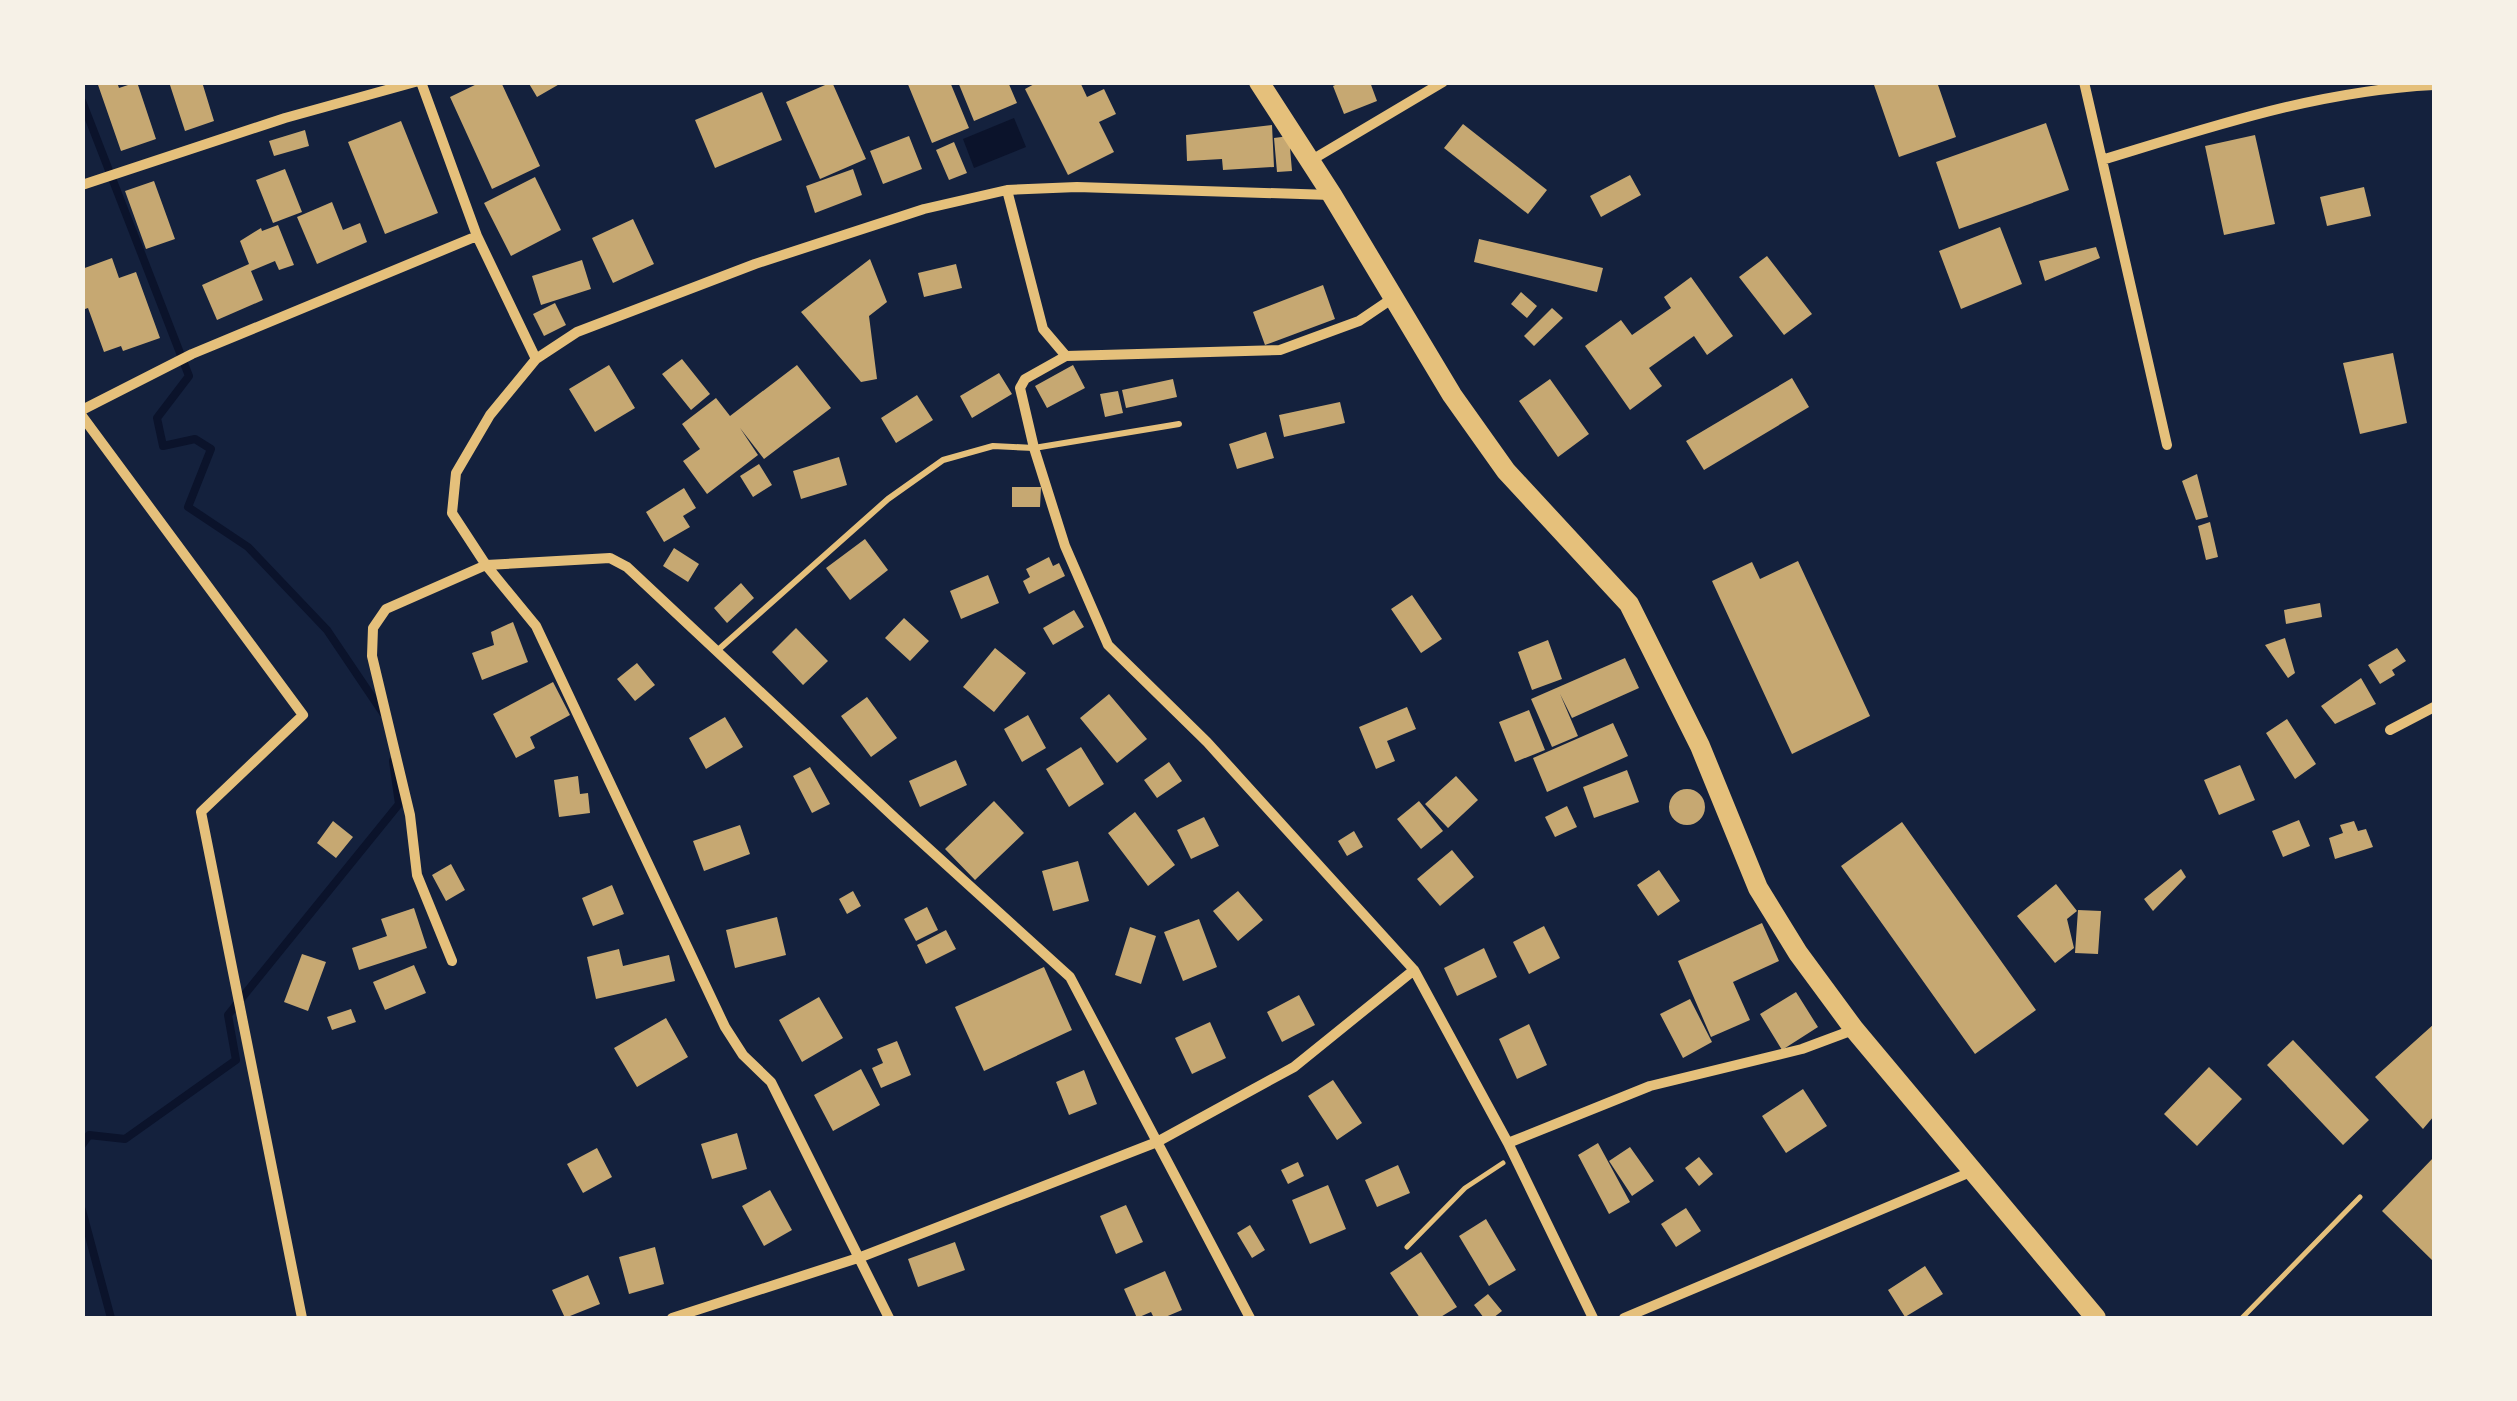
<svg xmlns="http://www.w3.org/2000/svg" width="2517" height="1401" font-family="'Fira Sans',sans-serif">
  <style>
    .water { fill: #0b132b }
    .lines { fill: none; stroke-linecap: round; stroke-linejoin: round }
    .stream { stroke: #0b132b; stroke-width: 8 }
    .building { fill: #c6a872 }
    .path { stroke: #e5c07b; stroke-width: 5 }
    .service { stroke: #e5c07b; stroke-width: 6 }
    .minor { stroke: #e5c07b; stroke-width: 10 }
    .primary { stroke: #e5c07b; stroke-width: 20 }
  </style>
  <rect width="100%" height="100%" fill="#14213d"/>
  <path class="water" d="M1014 118 1026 147 974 168 963 139Z"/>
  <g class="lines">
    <path class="stream" d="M82 101 189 376 157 418 163 446 195 439 211 449 188 507 248 547 327 630 383 713
      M82 1145 89 1135 125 1139 236 1060 228 1015 399 804 393 761
      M82 1210 111 1318"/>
  </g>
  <path class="building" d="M97 82H117L119 88 137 82 156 139 121 151Z
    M169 82H202L214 121 185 131Z
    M481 82H501L540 166 492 189 450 97Z
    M528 82H563L537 97Z
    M832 82 866 159 820 179 786 102Z
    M907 82H950L969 128 932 143Z
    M958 82H1008L1017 103 974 121Z
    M1038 82H1080L1087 97 1104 89 1116 114 1099 122 1114 152 1068 175 1025 89Z
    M1342 82H1370L1377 101 1344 114 1333 86Z
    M1873 82H1937L1956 137 1899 157Z
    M762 92 782 140 715 168 695 120Z
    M401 121 438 213 385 234 348 142Z
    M2046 123 2069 190 1959 229 1936 162Z
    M1463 124 1547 190 1528 214 1444 148Z
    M1272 125 1274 167 1223 170 1222 159 1187 161 1186 135Z
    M305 130 309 146 274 156 269 141Z
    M2255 135 2275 224 2224 235 2205 146Z
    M909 136 922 169 883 184 870 151Z
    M1289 136 1292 171 1277 172 1274 138Z
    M954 142 967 173 949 180 936 150Z
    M285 169 302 212 273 223 256 180Z
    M853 169 862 195 815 213 806 186Z
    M1630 175 1641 195 1601 217 1590 196Z
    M535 177 561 230 511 256 484 203Z
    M154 181 175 239 146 249 125 191Z
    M2364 187 2371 216 2327 226 2320 197Z
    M332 202 343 230 360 223 367 242 317 264 297 217Z
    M633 219 654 264 613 283 592 238Z
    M278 225 294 265 279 270 275 261 251 271 263 300 217 320 202 285 249 264 240 241 261 228 262 231Z
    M2000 227 2022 284 1961 309 1939 251Z
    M1479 239 1603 268 1597 292 1474 262Z
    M2096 247 2100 258 2045 281 2039 261Z
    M1767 256 1812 314 1784 335 1739 277Z
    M112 258 119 278 136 272 160 338 123 351 121 346 104 352 88 308 82 310V269Z
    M870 259 887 302 869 316 877 379 861 382 801 312Z
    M582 260 591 289 541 305 532 276Z
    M956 264 962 288 924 297 918 273Z
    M1691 277 1733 336 1707 355 1694 336 1649 368 1662 386 1630 410 1585 346 1621 320 1632 335 1671 308 1664 297Z
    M1323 285 1335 319 1265 345 1253 312Z
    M1521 292 1537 306 1527 318 1511 304Z
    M555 303 566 325 544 336 533 314Z
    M1552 308 1563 318 1534 346 1524 336Z
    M2393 353 2407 423 2360 434 2343 363Z
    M682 359 710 394 691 410 662 374Z
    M609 365 635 408 595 432 569 389Z
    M797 365 831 408 764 459 740 428 758 455 707 494 683 461 700 449 682 424 716 398 730 416Z
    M1073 365 1085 388 1047 408 1035 386Z
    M999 373 1012 394 972 418 960 396Z
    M1792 378 1809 407 1704 470 1686 441Z
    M1173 379 1177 397 1126 408 1122 390Z
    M1550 379 1589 434 1558 457 1519 401Z
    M1118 391 1123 413 1105 417 1100 394Z
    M917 395 933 420 896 443 881 418Z
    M1340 402 1345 423 1284 437 1279 415Z
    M1266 432 1274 458 1237 469 1229 444Z
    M839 457 847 485 801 499 793 471Z
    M759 464 772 485 753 497 740 476Z
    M2197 474 2208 517 2196 520 2182 481Z
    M1012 487H1041L1040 507H1012Z
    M684 488 696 508 683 516 690 527 664 542 646 512Z
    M2210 522 2218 557 2206 560 2198 526Z
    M865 539 888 570 850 600 826 568Z
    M674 548 699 564 688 582 663 566Z
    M1049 557 1053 566 1059 563 1065 576 1029 594 1023 581 1030 577 1026 569Z
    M1798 561 1870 716 1792 754 1712 581 1752 562 1760 579Z
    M988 575 999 603 961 619 950 591Z
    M741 583 754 598 727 623 714 608Z
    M1412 595 1442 639 1421 653 1391 609Z
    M2320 603 2322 617 2286 624 2284 610Z
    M1074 610 1084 627 1053 645 1043 628Z
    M904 618 929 641 910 661 885 638Z
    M513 622 528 662 482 680 472 653 494 645 491 632Z
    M796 628 828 661 803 685 772 652Z
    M2285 638 2295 673 2288 678 2265 645Z
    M1548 640 1562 679 1532 690 1518 652Z
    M995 648 1026 673 994 712 963 687Z
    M2397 648 2406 661 2392 670 2395 675 2380 684 2368 665Z
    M1625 658 1639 688 1572 718 1560 694 1578 736 1552 747 1531 699Z
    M637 663 655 685 635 701 617 679Z
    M2361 678 2376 704 2335 724 2321 706Z
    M553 682 570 715 530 737 535 748 516 758 493 714Z
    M1109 694 1147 739 1117 763 1080 718Z
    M867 697 897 738 871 757 841 716Z
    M1407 707 1416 729 1387 741 1395 761 1376 769 1359 727Z
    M1529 710 1545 750 1515 762 1499 722Z
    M1028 715 1046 748 1022 762 1004 729Z
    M725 717 743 747 706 769 689 738Z
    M2287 719 2316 764 2295 779 2266 733Z
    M1613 723 1628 756 1547 792 1533 758Z
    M1081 747 1104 784 1069 807 1046 769Z
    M956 760 967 785 920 807 909 781Z
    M1169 762 1182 781 1157 798 1144 780Z
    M2240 765 2255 800 2219 815 2204 780Z
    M810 767 830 804 812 813 793 776Z
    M1627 770 1639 802 1594 818 1583 787Z
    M578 776 580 794 588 793 590 813 559 817 554 780Z
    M1456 776 1478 800 1448 828 1425 804Z
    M1669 807a18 18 0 1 1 36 0a18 18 0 1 1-36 0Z
    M994 801 1024 833 975 880 945 849Z
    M1419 801 1443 831 1421 849 1397 819Z
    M1567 806 1577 827 1555 837 1545 817Z
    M1135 812 1175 865 1148 886 1108 833Z
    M1204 817 1219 846 1191 859 1177 830Z
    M2299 820 2310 846 2283 857 2272 831Z
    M333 821 353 837 336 858 317 843Z
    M2354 821 2358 831 2366 829 2373 847 2335 859 2329 838 2343 833 2340 825Z
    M1902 822 2036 1010 1975 1054 1841 866Z
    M740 825 750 854 704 871 693 841Z
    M1354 831 1363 847 1347 856 1338 841Z
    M1452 850 1474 877 1440 906 1417 879Z
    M1078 861 1089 901 1053 911 1042 871Z
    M451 864 465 890 446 901 432 875Z
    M2181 869 2186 877 2153 911 2144 899Z
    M1659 870 1680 901 1658 916 1637 885Z
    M2056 884 2077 911 2067 919 2074 948 2055 963 2017 916Z
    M612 885 624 914 593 926 582 898Z
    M853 891 861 906 847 914 839 899Z
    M1238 891 1263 920 1238 941 1213 911Z
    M927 907 938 930 916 941 904 919Z
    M414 908 427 948 359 970 352 948 387 936 381 919Z
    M2078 910 2101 911 2098 954 2075 953Z
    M777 917 786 955 735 968 726 930Z
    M1199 919 1217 967 1183 981 1164 932Z
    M1762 923 1779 961 1733 982 1750 1020 1711 1037 1678 961Z
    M1544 926 1560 958 1529 974 1513 942Z
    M1130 927 1156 936 1141 984 1115 975Z
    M946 930 956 949 926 964 917 945Z
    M1484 948 1497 977 1457 996 1444 968Z
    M619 949 623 966 669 955 675 981 596 999 587 957Z
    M302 954 326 962 308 1011 284 1002Z
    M414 965 426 993 385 1010 373 982Z
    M1044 967 1072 1030 984 1071 955 1007Z
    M1796 992 1818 1027 1782 1050 1760 1014Z
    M1299 995 1315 1025 1282 1042 1267 1012Z
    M819 997 843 1038 802 1062 779 1020Z
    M1690 999 1712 1042 1683 1058 1660 1014Z
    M351 1009 356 1022 332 1030 327 1017Z
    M666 1018 688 1057 637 1087 614 1048Z
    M1210 1022 1226 1058 1192 1074 1175 1038Z
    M1529 1024 1547 1065 1517 1079 1499 1039Z
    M2434 1024V1116L2423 1129 2375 1077Z
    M2293 1040 2369 1120 2343 1145 2267 1065Z
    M897 1041 911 1075 881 1088 872 1068 883 1063 877 1049Z
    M2209 1067 2242 1099 2197 1146 2164 1114Z
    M861 1069 880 1105 833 1131 814 1095Z
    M1084 1070 1097 1104 1069 1115 1056 1082Z
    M1333 1080 1362 1123 1337 1140 1308 1096Z
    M1803 1089 1827 1126 1786 1153 1762 1116Z
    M737 1133 747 1169 712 1179 701 1144Z
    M1598 1143 1630 1202 1609 1214 1578 1155Z
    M1630 1147 1654 1181 1632 1196 1609 1161Z
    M597 1148 612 1177 583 1193 567 1164Z
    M1699 1157 1713 1174 1699 1186 1685 1168Z
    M2434 1157V1262L2382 1211Z
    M1298 1162 1304 1176 1288 1184 1281 1170Z
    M1398 1165 1410 1193 1377 1207 1365 1180Z
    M1328 1185 1346 1229 1310 1244 1292 1200Z
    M770 1190 792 1230 764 1246 742 1206Z
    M1126 1205 1143 1242 1116 1254 1100 1216Z
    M1686 1208 1701 1231 1676 1247 1661 1224Z
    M1486 1219 1516 1270 1489 1286 1459 1236Z
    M1250 1225 1265 1250 1252 1258 1237 1233Z
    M955 1242 965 1270 918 1287 908 1259Z
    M655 1247 664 1284 629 1294 619 1257Z
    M1421 1252 1457 1307 1439 1318H1420L1390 1273Z
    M1925 1266 1943 1294 1905 1317 1888 1290Z
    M1165 1271 1182 1310 1163 1318H1154L1151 1312 1137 1318 1124 1289Z
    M588 1275 600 1304 565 1318 552 1290Z
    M1488 1294 1502 1311 1493 1318H1484L1474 1305Z"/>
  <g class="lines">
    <path class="path" d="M1407 1247 1465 1188 1503 1163
      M2242 1318 2360 1197"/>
    <path class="service" d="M718 650 888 499 943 460 993 446 1034 448 1179 424"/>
    <path class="minor" d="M421 82 477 236 536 359
      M2084 82 2102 160
      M1310 161 1443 82
      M82 185 285 118 415 82
      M1007 190 1043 329 1066 356
      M1393 298 1359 321 1280 350 1066 356 1025 379 1020 388 1034 448 1065 546 1108 645 1207 742 1414 970 1508 1143 1593 1318
      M82 410 192 354 477 236
      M82 416 303 715 201 812 302 1318
      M2167 445 2102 160C2214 126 2317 91 2434 85
      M2390 730 2434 707
      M452 961 417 875 410 815 372 656 373 628 386 609 486 565 610 558 627 567 895 818 1070 977 1250 1318
      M1508 1143 1650 1086 1802 1049 1853 1030
      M672 1318 861 1257 1157 1142 1294 1067 1414 970
      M889 1318 771 1082 743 1055 725 1027 536 626 486 565 452 513 456 473 490 415 536 359 577 332 755 264 924 209 1007 190 1077 187 1331 195
      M1624 1318 1973 1171"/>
    <path class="primary" d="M1259 82 1332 195 1452 395 1506 471 1629 604 1700 746 1758 888 1798 953 1854 1029 2096 1318"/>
  </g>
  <rect width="2517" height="1401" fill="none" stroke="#f6f1e7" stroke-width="170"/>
</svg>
